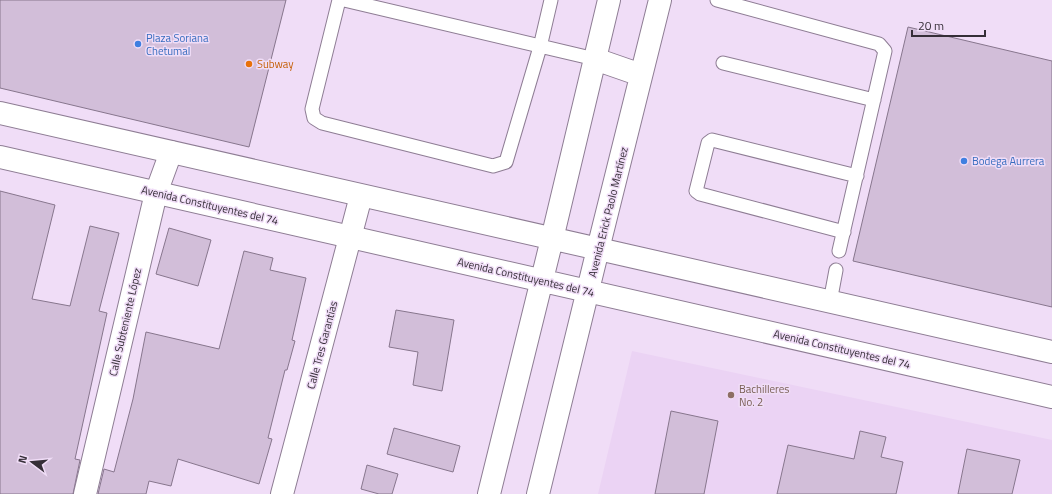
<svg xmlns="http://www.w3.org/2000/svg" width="1052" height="494" font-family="'Titillium Web',sans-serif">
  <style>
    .built { fill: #ebd3f4 }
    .building { fill: #d2bed9; stroke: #87768d }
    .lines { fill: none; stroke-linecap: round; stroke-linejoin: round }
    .service-casing { stroke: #8e7d94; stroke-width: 15 }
    .minor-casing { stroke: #8e7d94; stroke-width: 24 }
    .tertiary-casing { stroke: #8e7d94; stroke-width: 24 }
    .secondary-casing { stroke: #8e7d94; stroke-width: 24 }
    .service { stroke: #fff; stroke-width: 13 }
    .minor { stroke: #fff; stroke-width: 22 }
    .tertiary { stroke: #fff; stroke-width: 22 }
    .secondary { stroke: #fff; stroke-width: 22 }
    .shop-dot { fill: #3f7fe0; stroke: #f0ddf7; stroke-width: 1.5 }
    .food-dot { fill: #e8710a; stroke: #f0ddf7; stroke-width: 1.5 }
    .education-dot { fill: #8d6e63; stroke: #f0ddf7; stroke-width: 1.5 }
    .labels { text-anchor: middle; stroke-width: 3; stroke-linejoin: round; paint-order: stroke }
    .shop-label { font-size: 11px; fill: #366cbe; stroke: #f0ddf7; text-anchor: start }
    .food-label { font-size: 11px; fill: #c56008; stroke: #f0ddf7; text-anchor: start }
    .street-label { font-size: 11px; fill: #352e37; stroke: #f0ddf7 }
    .education-label { font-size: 11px; fill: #785e54; stroke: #f0ddf7; text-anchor: start }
  </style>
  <rect width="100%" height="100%" fill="#f0ddf7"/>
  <path class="built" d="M632 351 1052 440V494H598Z"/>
  <path class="building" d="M0 0H286L249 147 0 88Z
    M908 27 1052 61V307L853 261Z
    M0 191 55 205 32 299 70 306 90 226 119 233 99 311 107 313 75 459 80 460 73 494H0Z
    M169 228 211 240 198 286 156 274Z
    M244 251 273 258 270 270 306 278 292 340 295 341 287 370H285L268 438 272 439 259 484 178 459 171 486 149 481 146 494H98L104 469 114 472 133 399 146 332 219 349Z
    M396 310 454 320 442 391 413 385 418 352 389 347Z
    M671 411 718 421 704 494H655Z
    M394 428 460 446 453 472 387 454Z
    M860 431 886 437 881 457 903 462 896 494H777L788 445 854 459Z
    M967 449 1020 460 1012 494H958Z
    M367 465 398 474 392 494H379L361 489Z"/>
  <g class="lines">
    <g class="service-casing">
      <path id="service" d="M339 0 312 109 314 118 322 123 493 166 506 162 540 47 551 0
        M344 0 595 59
        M717 0 879 44 885 51 839 251
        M723 63 874 100
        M844 232 700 194 696 191 708 143 712 140 857 176
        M830 302 836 270"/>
    </g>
    <g class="minor-casing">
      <path id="minor" d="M85 494 156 193 171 152
        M282 494 361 196"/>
    </g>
    <g class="tertiary-casing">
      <path id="tertiary" d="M595 59 641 75
        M552 239 609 0
        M598 249 660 0"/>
    </g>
    <g class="secondary-casing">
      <path id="secondary" d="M0 113 1052 352
        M0 157 1052 397
        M489 494 552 239
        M538 494 598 249"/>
    </g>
    <use href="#service" class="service"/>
    <use href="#minor" class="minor"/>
    <use href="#tertiary" class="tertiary"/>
    <use href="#secondary" class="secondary"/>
  </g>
  <g class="shop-dot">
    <circle cx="138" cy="44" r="4"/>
    <circle cx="964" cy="161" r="4"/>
  </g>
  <circle class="food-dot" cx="249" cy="64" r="4"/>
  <circle class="education-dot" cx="731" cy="395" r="4"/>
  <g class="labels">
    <g class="shop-label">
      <text x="146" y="42">Plaza Soriana<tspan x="146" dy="13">Chetumal</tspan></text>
      <text x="972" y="165">Bodega Aurrera</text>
    </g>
    <g class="food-label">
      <text x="257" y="68">Subway</text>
    </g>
    <g class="street-label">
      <text transform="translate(210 205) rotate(13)" y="4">Avenida Constituyentes del 74</text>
      <text transform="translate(608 212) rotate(-76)" y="4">Avenida Erick Paolo Martínez</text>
      <text transform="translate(526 277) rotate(13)" y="4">Avenida Constituyentes del 74</text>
      <text transform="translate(125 322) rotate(-77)" y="4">Calle Subteniente López</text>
      <text transform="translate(322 345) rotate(-75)" y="4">Calle Tres Garantías</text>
      <text transform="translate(842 349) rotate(13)" y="4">Avenida Constituyentes del 74</text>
    </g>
    <g class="education-label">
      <text x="739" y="393">Bachilleres<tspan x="739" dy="13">No. 2</tspan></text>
    </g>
  </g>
  <g transform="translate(32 462) rotate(286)" stroke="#f0ddf7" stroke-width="3" paint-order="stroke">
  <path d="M0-3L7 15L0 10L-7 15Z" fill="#352e37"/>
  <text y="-6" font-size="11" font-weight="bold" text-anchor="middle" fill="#352e37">N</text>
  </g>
  <path d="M912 30v6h73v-6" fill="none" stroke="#352e37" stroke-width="2"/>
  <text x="918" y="30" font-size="12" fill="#352e37" stroke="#f0ddf7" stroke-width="3" paint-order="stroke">20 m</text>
</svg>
